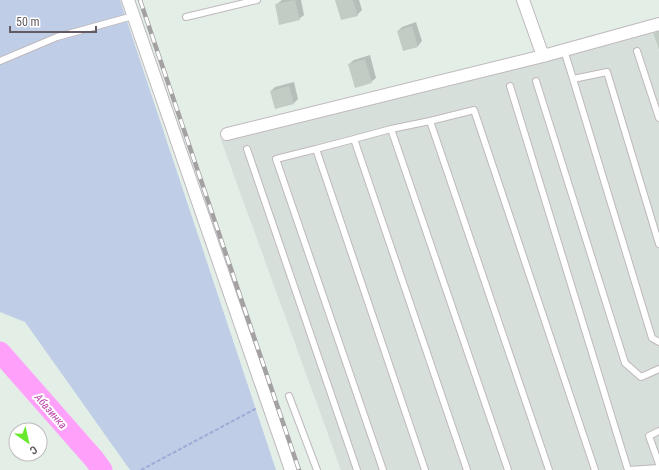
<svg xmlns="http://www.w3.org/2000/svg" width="659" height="470" font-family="'Roboto Condensed',sans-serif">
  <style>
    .industrial { fill: #d7dfda }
    .green { fill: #bfcee6 }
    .shadow { fill: #0003 }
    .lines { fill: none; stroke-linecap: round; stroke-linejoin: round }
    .river { stroke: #ffa1fa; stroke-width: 21 }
    .building { fill: #c1ccc5 }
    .service-casing { stroke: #bfb8bd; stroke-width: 8 }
    .minor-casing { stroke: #bfb8bd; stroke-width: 14 }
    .path { stroke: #a2a8d8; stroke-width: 2; stroke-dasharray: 4 2; stroke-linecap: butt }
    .service { stroke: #fff; stroke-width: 6 }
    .minor { stroke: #fff; stroke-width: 12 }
    .rail-casing { stroke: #a4a1a3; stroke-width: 4.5 }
    .rail { stroke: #fff; stroke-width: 3; stroke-dasharray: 9; stroke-linecap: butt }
    .labels { text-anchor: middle; stroke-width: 4; stroke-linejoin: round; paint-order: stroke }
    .water-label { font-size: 11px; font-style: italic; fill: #ba40ab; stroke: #fff }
  </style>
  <rect width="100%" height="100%" fill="#e3eee7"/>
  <path class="industrial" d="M653 33 659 51V470H341L221 140Z"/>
  <path class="green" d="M0 0H120L276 470H130L25 322 0 312Z"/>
  <path class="shadow" d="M282 0H301L304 15 299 19 276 5Z
    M336 0H359L362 10 357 15Z
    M416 22 422 41 418 46 404 50 398 31 402 27Z
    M370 55 376 78 371 82 349 64 354 60Z
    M294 82 298 99 294 103 271 91 275 87Z"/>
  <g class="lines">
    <path class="river" d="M0 352 94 459 102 470"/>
  </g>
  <path class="building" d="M295 0 300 20 279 25 275 4Z
    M335 0H353L358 16 341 20Z
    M412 26 418 47 403 51 397 31Z
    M659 31V50L653 33Z
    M365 59 372 83 355 88 348 64Z
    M289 86 294 104 275 109 270 91Z"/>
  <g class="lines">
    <g class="service-casing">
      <path id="service" d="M186 17 257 0
        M564 50 573 79
        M637 51 659 118
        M0 61 57 37 133 16
        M536 81 625 363 641 377 659 369
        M510 86 628 470 659 468
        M430 121 391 129 508 470
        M354 139 391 129
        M247 149 357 470
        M316 149 354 139 467 470
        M659 244 607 72 573 79 652 338 659 342
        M289 396 317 470
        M659 431 649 436 659 464
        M383 470 276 159 316 149 425 470
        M549 470 430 121 474 110 595 470"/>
    </g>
    <g class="minor-casing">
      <path id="minor" d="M128 0 291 470
        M523 0 543 56
        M227 134 543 56 659 24"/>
    </g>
    <path class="path" d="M141 470 257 408"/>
    <use href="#service" class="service"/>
    <use href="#minor" class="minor"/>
    <g class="rail-casing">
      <path id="rail" d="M140 0 299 470"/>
    </g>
    <use href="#rail" class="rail"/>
  </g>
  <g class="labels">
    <g class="water-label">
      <text transform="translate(51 411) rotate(49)" y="4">Абазинка</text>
    </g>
  </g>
  <g transform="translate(28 442) rotate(146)"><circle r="19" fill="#ffffff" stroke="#c1bdc0"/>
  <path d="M0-3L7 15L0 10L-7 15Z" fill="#67ea2d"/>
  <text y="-6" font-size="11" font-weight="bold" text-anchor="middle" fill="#645b62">С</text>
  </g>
  <path d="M10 26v6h86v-6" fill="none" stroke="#645b62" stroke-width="2"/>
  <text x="16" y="26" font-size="12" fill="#645b62" stroke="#ffffff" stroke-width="3" paint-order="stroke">50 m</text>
</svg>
